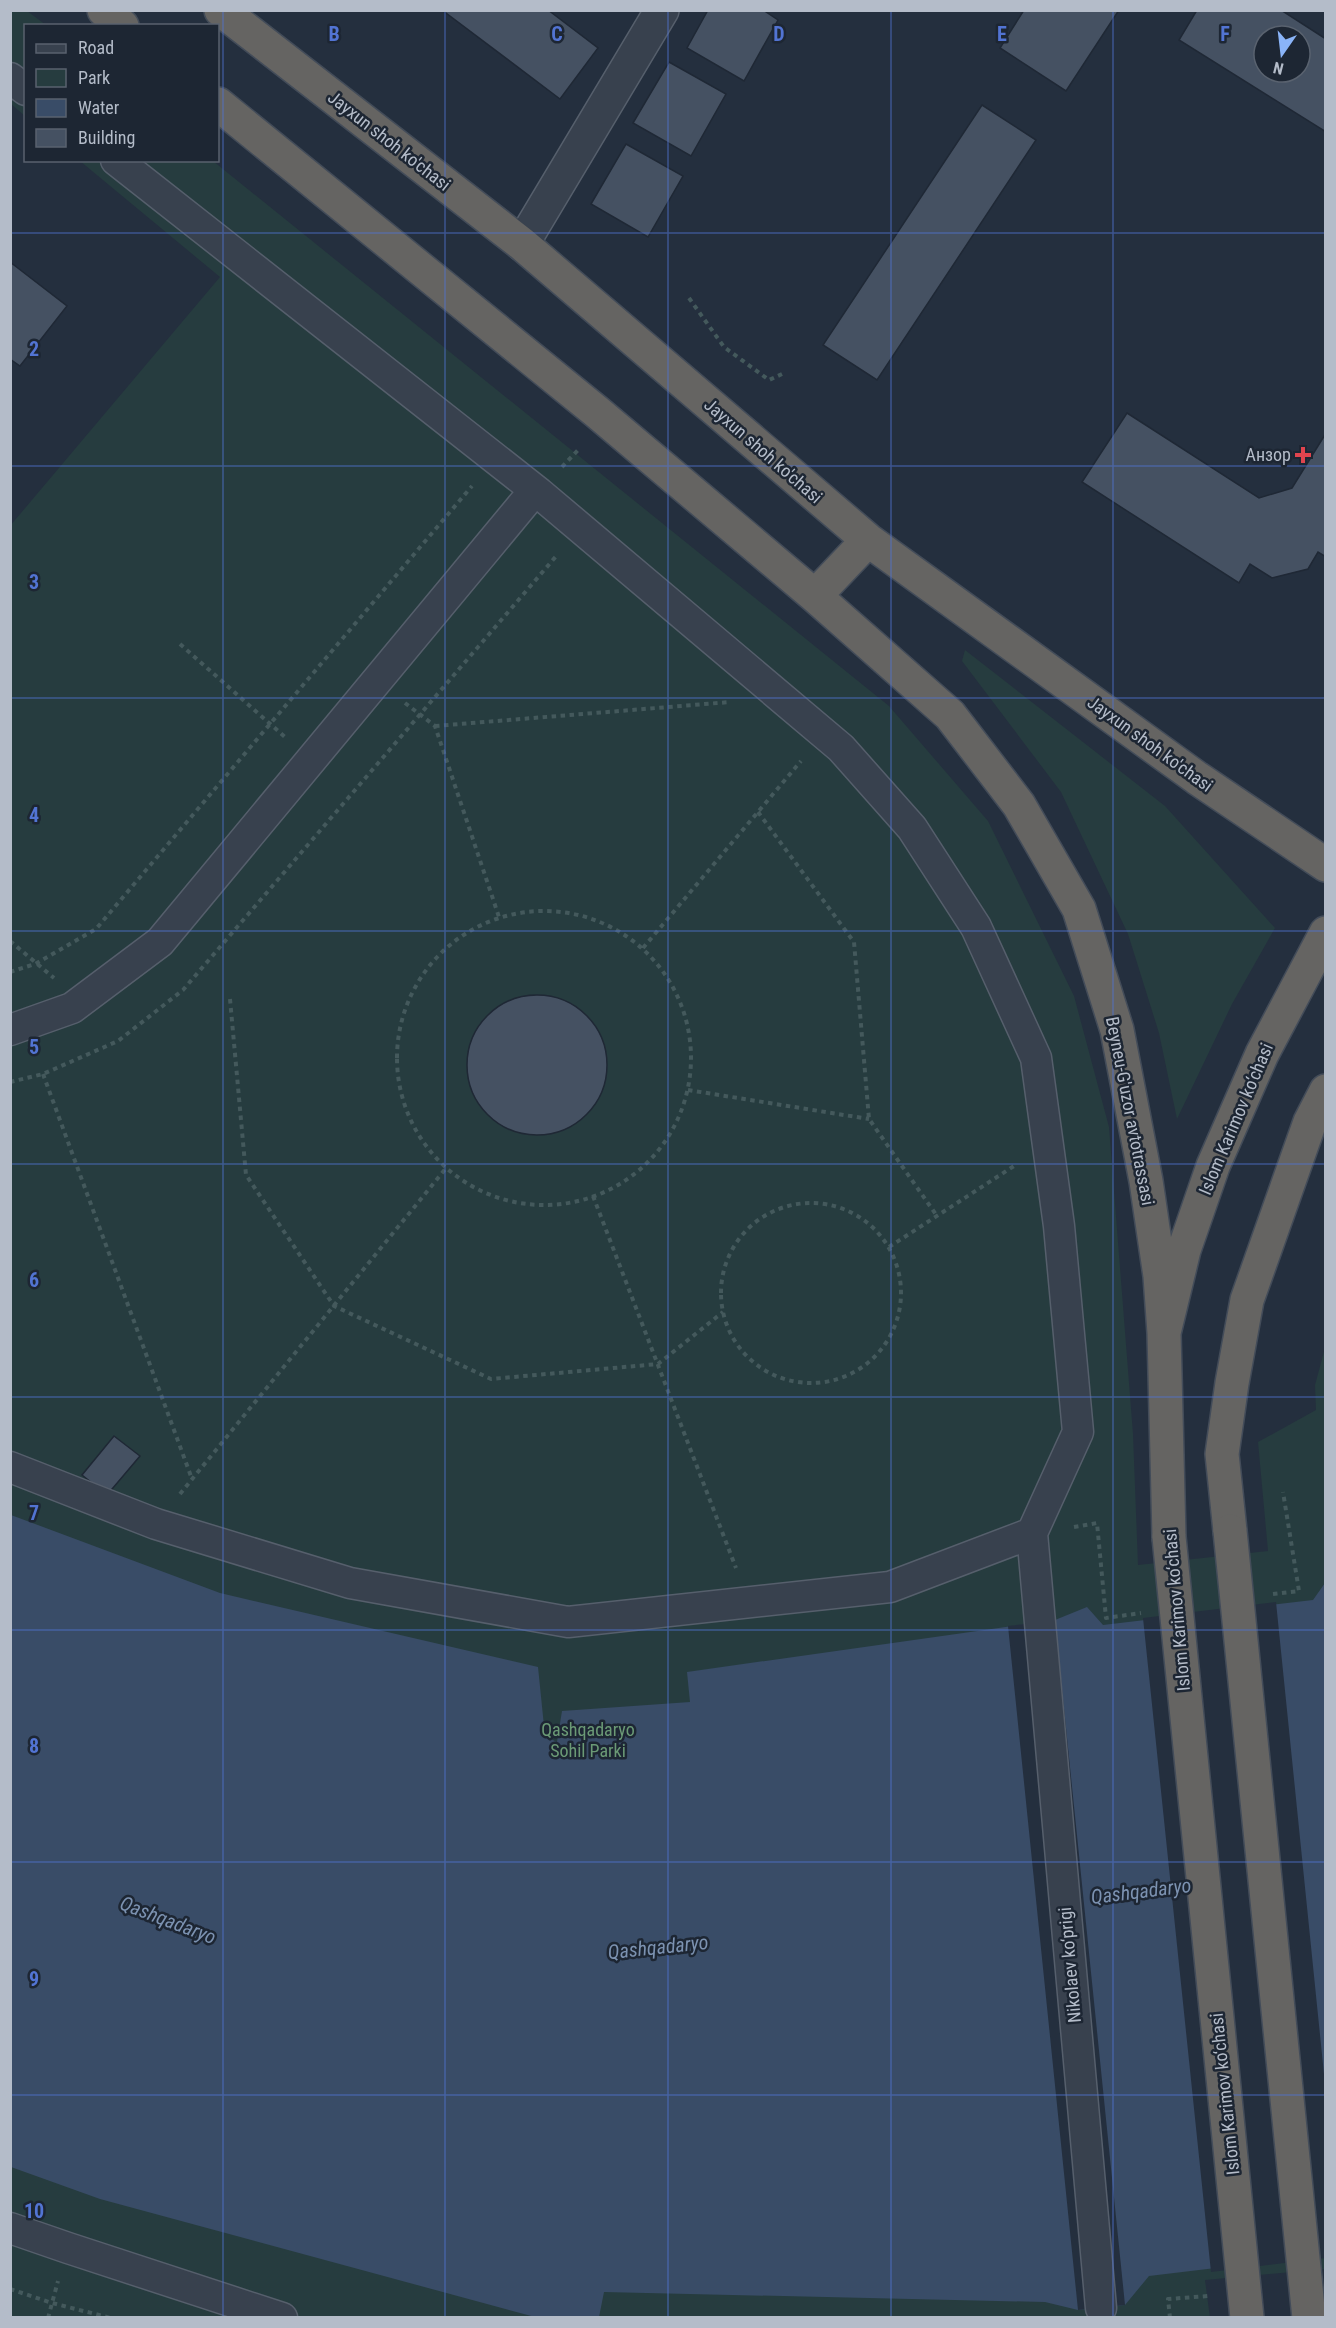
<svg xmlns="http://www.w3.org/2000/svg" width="1336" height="2328" font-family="'Roboto Condensed',sans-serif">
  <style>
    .green { fill: #263c3f }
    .water { fill: #394c67 }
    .pier { fill: #242f3e }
    .building { fill: #455162; stroke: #1f2835; stroke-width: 1.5; fill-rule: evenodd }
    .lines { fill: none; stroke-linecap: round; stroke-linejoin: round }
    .pedestrian-casing { stroke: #565f6c; stroke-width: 33 }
    .minor-casing { stroke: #565f6c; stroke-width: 36 }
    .trunk-casing { stroke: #434c59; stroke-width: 36 }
    .path { stroke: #44595c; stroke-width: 4; stroke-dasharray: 4.5 4.5; stroke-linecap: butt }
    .pedestrian { stroke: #38414e; stroke-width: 30 }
    .minor { stroke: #38414e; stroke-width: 33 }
    .trunk { stroke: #656462; stroke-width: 33 }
    .trunk-bridge-casing { stroke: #434c59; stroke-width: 36; stroke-linecap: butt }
    .trunk-bridge { stroke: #656462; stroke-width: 33 }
    .grid { fill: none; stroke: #5274d3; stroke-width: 1.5; stroke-opacity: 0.55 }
    .health-dot { fill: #e0444e; stroke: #1d2633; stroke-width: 2 }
    .labels { text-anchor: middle; stroke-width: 5; stroke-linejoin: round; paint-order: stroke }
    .street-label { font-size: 18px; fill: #b4bcc9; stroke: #1d2633 }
    .poi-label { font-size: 18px; fill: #b4bcc9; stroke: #1d2633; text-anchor: end }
    .park-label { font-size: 18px; fill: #6b9a76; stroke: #1d2633 }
    .water-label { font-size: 20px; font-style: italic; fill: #7c92b1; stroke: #1d2633 }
    .grid-label { font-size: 20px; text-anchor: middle; font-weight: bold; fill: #5274d3; stroke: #1d2633; stroke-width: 5; stroke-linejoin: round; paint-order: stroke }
  </style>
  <rect width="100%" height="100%" fill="#242f3e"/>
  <path class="green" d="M10 11H27L46 25 26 26 25 116 11 104Z
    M80 161H213L889 706 988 821 1074 996 1109 1127 1133 1434 1138 1565 1268 1551 1258 1442 1316 1410 1315 1385 1325 1348V2269L1205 2280 1210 2318 11 2317 10 526 220 277Z
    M965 650 1165 806 1275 928 1232 1004 1177 1119 1159 1033 1128 934 1061 792 962 661Z"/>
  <path class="water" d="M11 1515 220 1593 538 1667 545 1736 557 1742 562 1711 690 1702 687 1672 1055 1620 1087 1607 1103 1625 1313 1600 1325 1583V2255L1149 2276 1125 2305 1078 2310 1045 2302 604 2292 599 2317H535L100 2199 11 2167Z"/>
  <path class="pier" d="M1276 1602 1325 2084 1326 2258 1211 2272 1143 1618Z
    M1055 1620 1125 2305 1078 2310 1008 1626Z"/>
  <path class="building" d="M442 10H548L598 48 560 99Z
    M708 10H763L778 20 744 81 687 48Z
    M1024 10H1119L1066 91 1000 48Z
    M1197 10H1281L1326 39V132L1179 40ZM1264 36H1300V72H1264Z
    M669 62 726 94 691 156 633 123Z
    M982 105 1036 140 877 380 823 345Z
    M626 144 683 176 648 237 591 204Z
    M10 262 67 306 20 366 10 359Z
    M1127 413 1259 498 1292 488 1326 433V557L1318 552 1308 569 1272 578 1250 564 1239 583 1082 482Z
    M467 1065a70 70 0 1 1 140 0a70 70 0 1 1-140 0Z
    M114 1436 140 1456 107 1495 82 1475Z"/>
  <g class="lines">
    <g class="pedestrian-casing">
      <path id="pedestrian" d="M10 78 26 90
        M116 160 539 493 841 748 912 828 976 927 1036 1058 1059 1226 1078 1432 1032 1533 1101 2308
        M10 1030 72 1008 160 942 535 490
        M10 1467 156 1524 350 1583 568 1622 890 1587 1032 1533
        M10 2228 68 2248 282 2318"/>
    </g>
    <g class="minor-casing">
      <path id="minor" d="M522 244 662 10"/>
    </g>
    <g class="trunk-casing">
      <path id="trunk" d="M104 10 122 26
        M221 10 522 244 868 540 1197 778 1326 865
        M218 104 597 412 815 596 950 715 1019 805 1079 909 1117 1030 1146 1181 1160 1276 1164 1333
        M815 596 868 540
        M1230 1531 1222 1454 1232 1383 1247 1300 1310 1122 1326 1091
        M1169 1537 1164 1333 1184 1250 1213 1166 1262 1054 1326 933"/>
    </g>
    <path class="path" d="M689 298 724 347 769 380 782 374
      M562 467 580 448
      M180 644 286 738
      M405 703 435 726 499 917
      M435 726 730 702
      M758 812 854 942 869 1119 937 1216
      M397 1058a147 147 0 1 1 294 0a147 147 0 1 1-294 0Z
      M10 941 54 978
      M643 948 801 761
      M10 972 35 964 96 929 472 486
      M230 999 246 1175 334 1306 491 1379 658 1364 723 1312
      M43 1074 192 1479
      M10 1082 43 1074 118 1041 183 990 558 554
      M688 1090 869 1119
      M593 1196 736 1568
      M721 1293a90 90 0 1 1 180 0a90 90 0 1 1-180 0Z
      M889 1247 1014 1166
      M180 1494 447 1167
      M1074 1527 1097 1523 1106 1618 1141 1613
      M1273 1594 1299 1591 1283 1492
      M10 2289 52 2303 111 2318
      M48 2318 58 2281
      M1170 2318 1168 2299 1208 2296"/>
    <use href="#pedestrian" class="pedestrian"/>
    <use href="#minor" class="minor"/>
    <use href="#trunk" class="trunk"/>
    <g class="trunk-bridge-casing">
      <path id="trunk-bridge" d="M1230 1531 1309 2318
        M1169 1537 1247 2318"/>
    </g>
    <use href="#trunk-bridge" class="trunk-bridge"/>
  </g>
  <path class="grid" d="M223 10V2318M445 10V2318M668 10V2318M891 10V2318M1113 10V2318M10 233H1326M10 466H1326M10 698H1326M10 931H1326M10 1164H1326M10 1397H1326M10 1630H1326M10 1862H1326M10 2095H1326"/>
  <path class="health-dot" d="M1300 446h6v6h6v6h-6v6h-6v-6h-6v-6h6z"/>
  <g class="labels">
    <g class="street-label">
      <text transform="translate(389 141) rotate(38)" y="6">Jayxun shoh ko'chasi</text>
      <text transform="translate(763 451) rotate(41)" y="6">Jayxun shoh ko'chasi</text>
      <text transform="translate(1150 744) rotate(36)" y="6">Jayxun shoh ko'chasi</text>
      <text transform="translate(1130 1111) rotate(79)" y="6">Beyneu-G'uzor avtotrassasi</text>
      <text transform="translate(1236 1119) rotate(-67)" y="6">Islom Karimov ko‘chasi</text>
      <text transform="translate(1177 1610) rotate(-95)" y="6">Islom Karimov ko‘chasi</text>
      <text transform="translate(1070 1965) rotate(-95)" y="6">Nikolaev ko‘prigi</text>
      <text transform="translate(1225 2094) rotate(-96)" y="6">Islom Karimov ko‘chasi</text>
    </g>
    <g class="poi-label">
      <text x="1291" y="461">Анзор</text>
    </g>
    <g class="park-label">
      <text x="588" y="1736">Qashqadaryo<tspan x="588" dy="21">Sohil Parki</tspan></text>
    </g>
    <g class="water-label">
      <text transform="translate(1141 1891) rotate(-7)" y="7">Qashqadaryo</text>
      <text transform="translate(168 1920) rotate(21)" y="7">Qashqadaryo</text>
      <text transform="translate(658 1947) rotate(-6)" y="7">Qashqadaryo</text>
    </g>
  </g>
  <g class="grid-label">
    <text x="334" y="41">B</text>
    <text x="557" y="41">C</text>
    <text x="779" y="41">D</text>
    <text x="1002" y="41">E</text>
    <text x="1225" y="41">F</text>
    <text x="34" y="356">2</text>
    <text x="34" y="589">3</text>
    <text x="34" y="822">4</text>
    <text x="34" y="1054">5</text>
    <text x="34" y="1287">6</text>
    <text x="34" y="1520">7</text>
    <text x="34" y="1753">8</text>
    <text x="34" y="1986">9</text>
    <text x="34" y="2218">10</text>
  </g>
  <rect width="1336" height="2328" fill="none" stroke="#b4bcc9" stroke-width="24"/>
  <rect x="24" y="24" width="195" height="138" fill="#1d2633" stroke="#59626f" stroke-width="1.5"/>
  <rect x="36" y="44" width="30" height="9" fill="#38414e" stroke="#59626f" stroke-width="1.5"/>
  <text x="78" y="54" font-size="18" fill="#b4bcc9">Road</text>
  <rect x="36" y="69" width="30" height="18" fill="#263c3f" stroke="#59626f" stroke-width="1.5"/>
  <text x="78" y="84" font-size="18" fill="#b4bcc9">Park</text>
  <rect x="36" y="99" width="30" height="18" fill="#394c67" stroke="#59626f" stroke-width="1.5"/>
  <text x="78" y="114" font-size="18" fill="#b4bcc9">Water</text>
  <rect x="36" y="129" width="30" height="18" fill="#455162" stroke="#59626f" stroke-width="1.5"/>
  <text x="78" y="144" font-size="18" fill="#b4bcc9">Building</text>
  <g transform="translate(1282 54) rotate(194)"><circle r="28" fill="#1d2633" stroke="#59626f" stroke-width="1.5"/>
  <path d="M0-4.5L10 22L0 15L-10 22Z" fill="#8ab4f8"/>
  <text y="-9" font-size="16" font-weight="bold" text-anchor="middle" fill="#b4bcc9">N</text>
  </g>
</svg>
